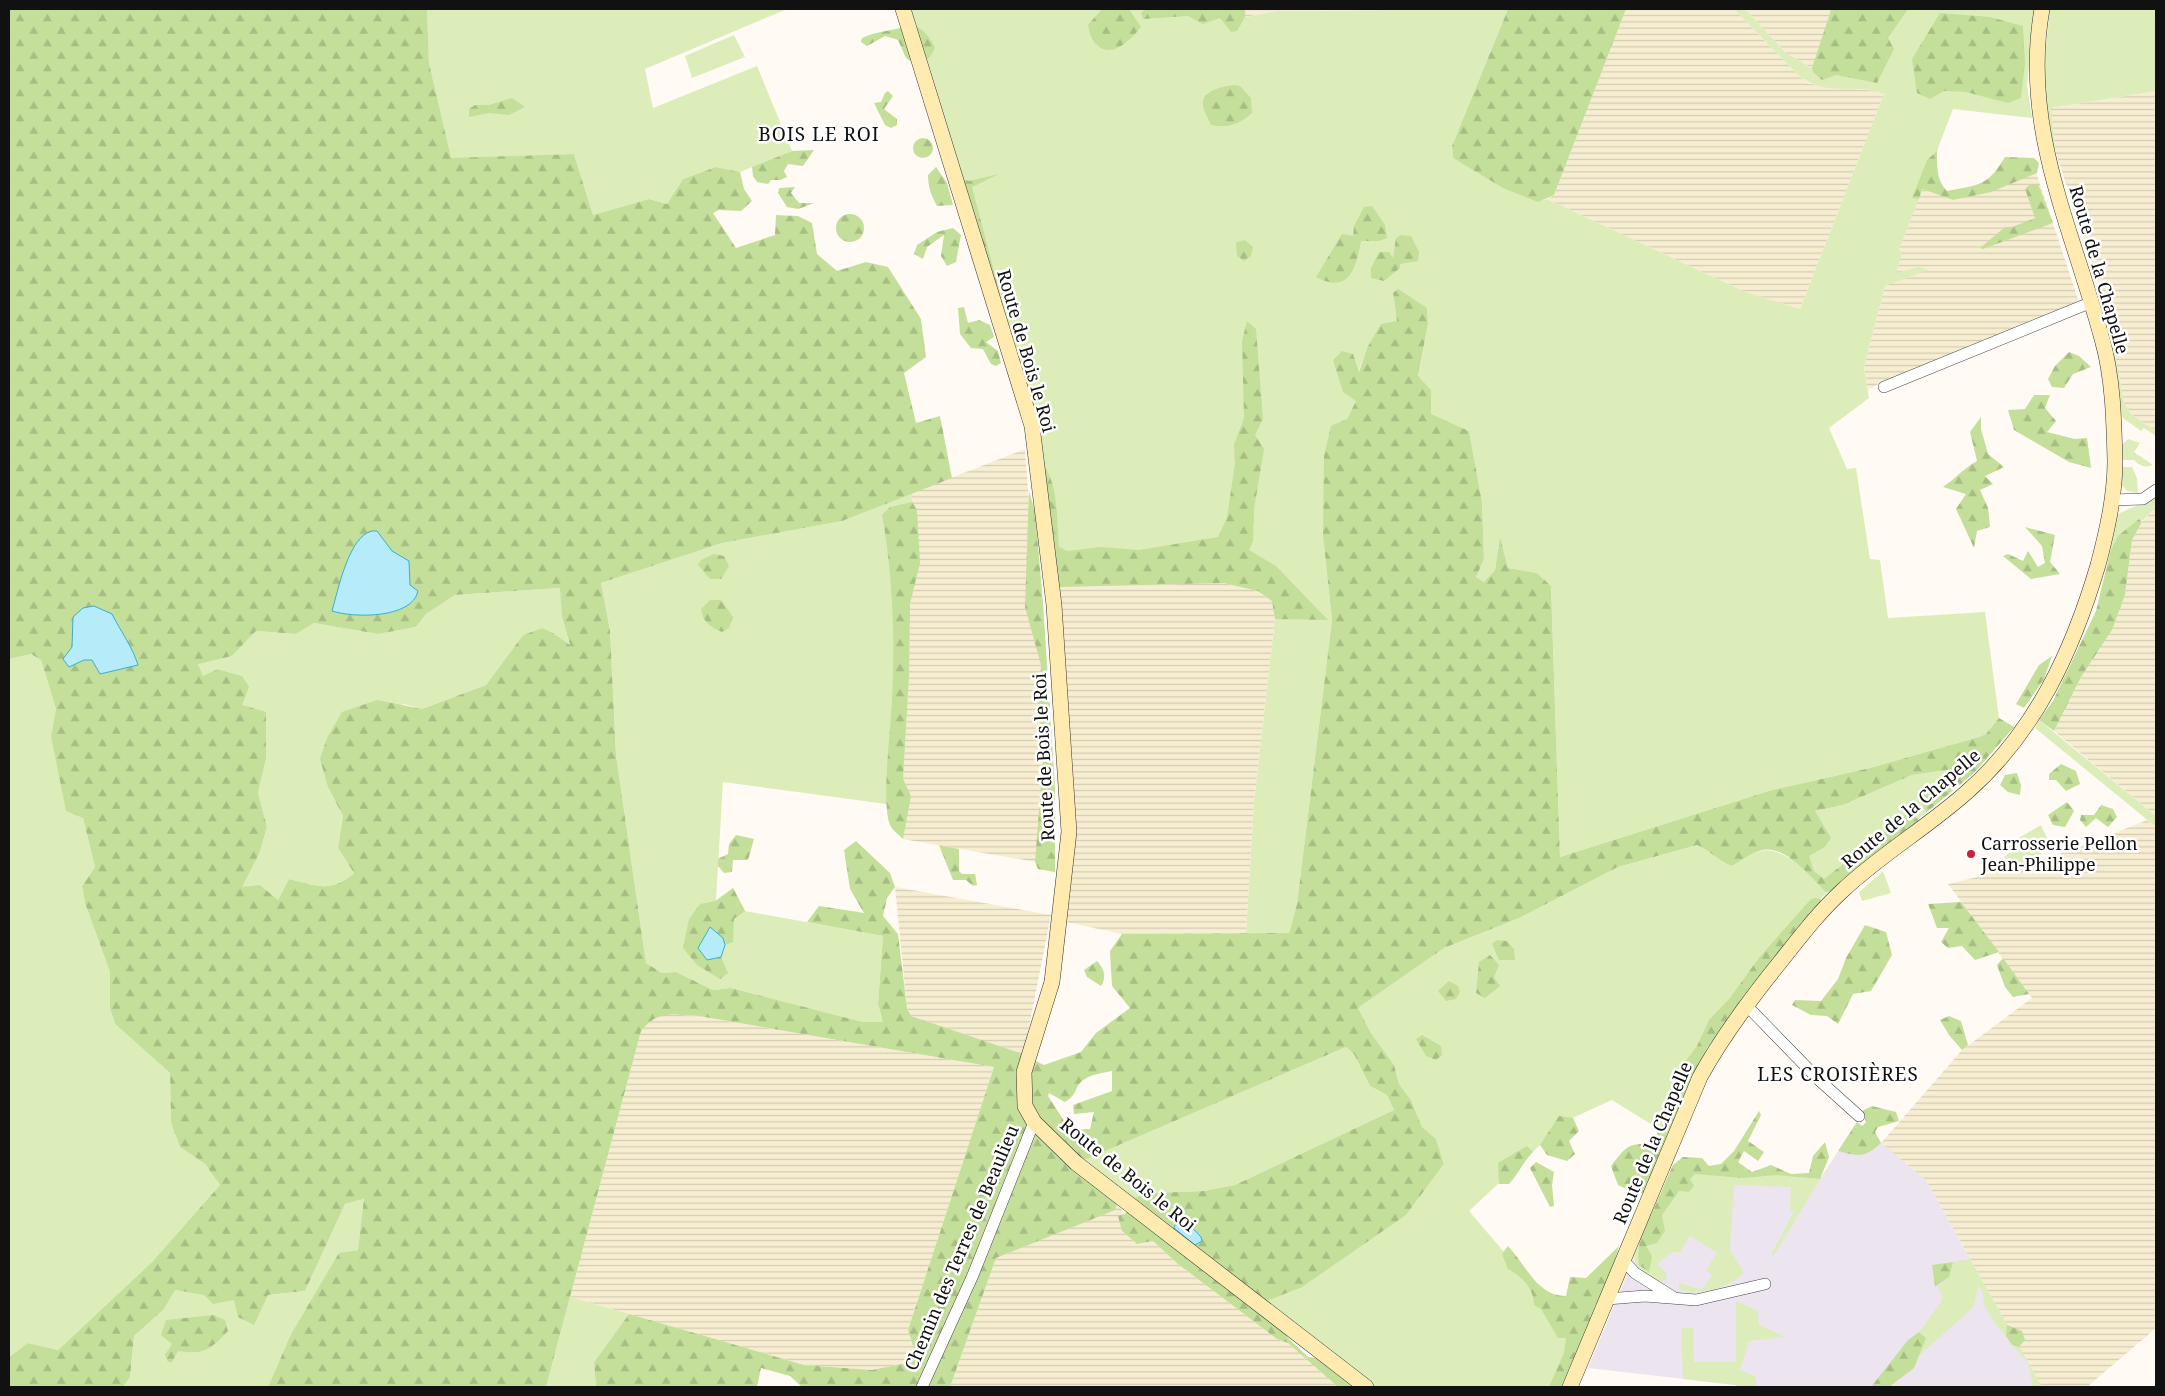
<svg xmlns="http://www.w3.org/2000/svg" width="2165" height="1396" font-family="'Noto Serif',serif">
  <style>
    .industrial { fill: #ece5ef }
    .farmland { fill: url(#farmland-rules) }
    .grass { fill: #dcedba }
    .forest { fill: url(#forest-firs); fill-rule: evenodd }
    .water { fill: #b6ebfa; stroke: #38afd5 }
    .lines { fill: none; stroke-linecap: round; stroke-linejoin: round }
    .street-casing { stroke: #444; stroke-width: 12 }
    .secondary-casing { stroke: #333; stroke-width: 16 }
    .street { stroke: #fff; stroke-width: 11 }
    .secondary { stroke: #ffeaaf; stroke-width: 15 }
    .poi-dot { fill: #ca1f42; stroke: #fff; stroke-width: 2 }
    .labels { text-anchor: middle; stroke-width: 5; stroke-linejoin: round; paint-order: stroke }
    .street-label { font-size: 18px; fill: #111; stroke: #fff }
    .poi-label { font-size: 18px; fill: #111; stroke: #fff; text-anchor: start }
    .neighbourhood-label { font-size: 19px; letter-spacing: 1px; fill: #111; stroke: #fff }
  </style>
  <defs>
    <pattern id="farmland-rules" width="6" height="5" patternUnits="userSpaceOnUse" patternTransform="scale(1.25)"><rect width="6" height="5" fill="#f7eed2"/><path d="M0 2.5h6" fill="none" stroke="#d3cbb3"/></pattern>
    <pattern id="forest-firs" width="22" height="20" patternUnits="userSpaceOnUse" patternTransform="scale(1.25)"><rect width="22" height="20" fill="#c3df99"/><path d="M5 1l3.5 6h-7zM16 11l3.5 6h-7z" fill="#a6be83"/></pattern>
  </defs>
  <rect width="100%" height="100%" fill="#fffbf4"/>
  <path class="industrial" d="M1857 1122 1926 1180 2042 1387H1738L1736 1385 1588 1368 1673 1165 1820 1179Z"/>
  <path class="farmland" d="M1245 9H1386L1276 11 1245 17Z
    M1626 9H1734L1800 77 1810 84 1875 91 1884 94 1800 309 1743 291 1547 199 1554 195Z
    M1745 9H1832L1812 68 1786 53Z
    M2156 91V431L2131 414 2124 402 2104 300 2055 150 2050 114 2051 108Z
    M2034 166 2079 302 1885 380 1868 390 1864 367 1885 286 1922 189 1953 200Z
    M1025 449 1048 754 1047 864 903 839 901 806 909 676 912 493Z
    M2156 507V816L2054 731 2081 677 2112 630 2125 595 2132 540 2142 522Z
    M1224 583 1258 591 1272 601 1275 619 1254 802 1246 933 1122 934 1061 921 1074 810 1072 754 1061 646 1060 587Z
    M2147 820 2156 827V1328L2087 1387H2042L1926 1180 1881 1143 1962 1050 2032 998 1948 884 2010 869 2075 849Z
    M895 887 1051 915 1023 1057 1016 1052 911 1016 907 1008Z
    M663 1014 699 1016 994 1067 908 1330 915 1352 906 1363 872 1370 804 1365 570 1297 641 1031 648 1022Z
    M1117 1204 1125 1214 1122 1231 1137 1244 1153 1241 1178 1264 1277 1339 1288 1343 1338 1387H950L996 1258 1114 1210Z"/>
  <path class="grass" d="M427 9H787L645 69 653 108 757 66 792 151 740 172 716 167 683 179 667 204 649 199 593 215 574 154 450 159 429 63Z
    M905 9H1245L1246 17 1276 11 1508 9 1452 146 1453 158 1538 201 1547 199 1743 291 1800 309 1884 94C1853 82 1831 98 1800 77L1734 9H1745L1786 53 1812 68 1832 9H2035L2027 85 2032 118 1953 109 1899 250 1902 253 1896 273 1919 267 1928 270 1885 286 1864 367 1869 398 1829 428 1847 469 1856 468 1870 559 1880 560 1888 618 1985 612 1999 718 1986 734 1979 737 1870 768 1772 790 1560 857 1551 586 1537 573 1508 568 1500 538 1495 570 1484 582 1476 577 1484 559 1482 502 1469 431 1431 415V390L1418 377 1428 324 1427 308 1393 293 1397 321 1367 348 1358 373 1356 401 1347 419 1323 536 1332 620 1297 904 1289 933H1246L1254 802 1275 619 1272 601 1258 591 1224 583 1060 587 1061 646 1046 502 913 25Z
    M2050 9H2156V91L2051 108 2055 150 2045 113 2043 74Z
    M734 35 745 57 692 78 685 56Z
    M2111 337 2124 402 2131 414 2156 431V436L2144 428 2141 431 2124 419 2120 413Z
    M2128 439 2140 443 2134 452 2153 465C2145 468 2140 466 2134 460H2121V446Z
    M2120 467H2132L2137 478 2138 493 2127 491 2120 483Z
    M912 493 909 676 901 806 723 782 716 900 733 888 745 911 883 936 878 1004 883 1022H863L731 988 713 990 676 972 662 973 646 963 616 755 610 630 601 583 722 543 842 521Z
    M2156 497V507L2142 521 2139 519 2110 553 2104 574 2117 516 2120 513Z
    M561 588 562 617 570 646 553 633 542 628 523 635 486 685 422 709 403 704 328 787 343 816 338 848 354 873C332 893 316 886 289 879L278 900 241 887 259 854 267 827 258 794 266 759 241 705 242 676 218 669 203 677 198 663 232 656 256 631 296 634 314 623 378 634 416 627 426 614 455 595Z
    M31 654 41 660 56 709 51 736 83 818 95 867 82 886 85 903 110 972V1008L115 1024 170 1073 171 1123 180 1147 205 1164 220 1185 152 1262 58 1350 28 1343 9 1357V659Z
    M2039 720 2156 816V827L2035 728Z
    M1954 769 1921 797 1926 813 1841 879 1803 916 1707 1048 1670 1136 1612 1100 1566 1121 1469 1211 1581 1342 1562 1387H1369L1264 1301 1406 1215 1444 1164 1436 1139 1422 1127 1411 1100 1399 1084 1394 1065 1371 1033 1358 1008 1444 948 1519 918 1618 867 1697 845C1711 851 1718 861 1732 866 1763 848 1764 844 1797 862L1825 847 1815 811 1843 805 1912 775Z
    M2041 825 2047 838 2039 860 2013 868 2004 857 2011 851 2008 844Z
    M1883 871 1891 893 1862 901 1859 892Z
    M1346 1047 1354 1054 1370 1086 1387 1095 1394 1110 1235 1185 1204 1191 1153 1193 1133 1200 1083 1160Z
    M1673 1165 1820 1179 1773 1257 1772 1253 1793 1213 1790 1209 1791 1187 1734 1185 1730 1250 1744 1273C1728 1288 1700 1296 1679 1289V1283L1702 1290 1712 1275 1706 1270 1717 1253 1690 1236 1679 1253 1672 1252 1657 1264 1666 1273 1667 1280 1660 1282C1647 1276 1636 1272 1634 1256Z
    M365 1199 358 1250 339 1254 291 1334 268 1387H123L130 1377 134 1336 164 1309 175 1290 235 1299 305 1291 345 1204Z
    M1970 1259C1994 1301 2018 1344 2042 1387H2033L2028 1363 1997 1326 1985 1307 1982 1291 1978 1286 1974 1305 1968 1312 1884 1387H1880L1943 1299 1938 1287 1949 1277 1953 1262Z
    M570 1297 629 1314 594 1362 596 1387H546Z
    M1736 1301 1758 1311 1759 1325 1785 1337 1749 1341 1740 1370 1755 1376 1757 1387H1738L1736 1385 1683 1379 1681 1328H1693L1694 1362H1736Z"/>
  <path class="forest" d="M9 9H427L429 63 451 158 574 154 593 215 649 199 667 204 683 179 716 167 740 172 744 189 752 201 741 211 719 210 713 213 736 248 775 235 776 215 798 216 812 223 817 254 837 271 866 262 888 267 921 319 926 357 904 373 916 423 940 416 952 478 842 521 722 543 601 583 610 630 616 755 646 963 662 973 676 972 713 990 731 988 863 1022H883L878 1004 883 936 807 922 819 906 864 913 850 889 844 850 856 841 890 873 895 887 887 898 883 916 898 934 907 1008 911 1016 1017 1052 1044 1065 1081 1052 1096 1033 1130 1008 1112 986 1110 951 1122 934 1289 933 1297 904 1332 620 1323 536 1324 456 1331 426 1347 419 1356 401 1343 392 1333 360 1342 351 1353 354 1359 372 1367 348 1381 324 1397 321 1393 293 1398 289 1427 308 1428 324 1418 376 1431 390V414L1469 431 1482 502 1484 559 1476 577 1484 582 1495 570 1500 537 1508 568 1537 573 1551 586 1560 857 1772 790 1870 768 1979 737 1986 734 1999 718 2014 727 1974 773 1926 813 1920 798 1953 769 1912 775 1843 805 1815 811 1831 838 1825 847 1809 856 1814 871 1824 879 1908 813 1918 819 1917 826 1835 891 1826 892C1810 877 1784 842 1759 851 1750 854 1741 861 1732 866 1718 861 1711 851 1697 845L1618 867 1519 918 1444 948 1358 1008 1371 1033 1394 1065 1399 1084 1411 1100 1422 1127 1436 1139 1444 1164 1406 1215 1302 1287 1264 1302 1288 1338 1308 1357 1318 1358 1355 1387H1338L1288 1343 1277 1339 1178 1264 1153 1241 1137 1244 1122 1231 1118 1216 1125 1214 1133 1200 1139 1196 1153 1193 1204 1191 1235 1185 1394 1110 1387 1095 1370 1086 1354 1054 1346 1047 1077 1163 1117 1204 1115 1210 996 1258 950 1387H802L790 1376 761 1368 757 1387H596L594 1362 629 1314 804 1365 872 1370 906 1363 915 1352 908 1330 994 1067 699 1016C674 1015 658 1009 641 1031L546 1387H268L291 1334 339 1253 358 1250 364 1199 345 1204 305 1291 268 1295 254 1325 238 1317 234 1300 213 1304 204 1295 175 1290 164 1309 134 1336 130 1377 123 1387H9V1357L28 1343 58 1350 152 1262 220 1185 205 1164 180 1147 171 1123 170 1073 115 1024 110 1008V972L85 903 82 886 95 867 83 818 66 811 51 736 56 709 41 660 31 654 9 659ZM560 588 562 617 570 645 553 633 542 628 523 635 486 685 422 709 377 700 342 712 327 738 320 759 328 787 343 816 338 848 354 873C332 893 316 886 289 879L278 900 260 885 242 887 259 854 267 827 258 793 266 759V712L242 705 249 687 242 676 218 669 203 676 198 664 232 656 256 631 296 634 314 623 378 634 416 627 426 614 455 595ZM1112 1071V1091L1073 1105 1074 1114 1094 1112 1090 1129 1070 1130 1048 1096 1049 1093 1065 1102C1078 1094 1074 1088 1082 1081 1091 1074 1102 1073 1112 1071Z
    M1102 9H1129L1141 27C1130 41 1108 63 1093 40 1090 36 1089 29 1088 25Z
    M1145 9H1245V17L1237 31 1231 32 1220 18 1203 24 1188 16 1143 19 1141 13Z
    M1508 9H1626L1554 195 1538 202 1503 188 1453 158 1452 146Z
    M1908 9 1888 38 1894 49 1877 83 1836 75 1822 80 1813 72 1812 68 1831 10Z
    M1940 13 1990 17 2023 26 2025 63 2021 98 2008 103 1966 92 1944 91 1930 99 1917 93 1912 59Z
    M913 24C924 30 930 37 935 48L929 58 917 65 906 58 898 40 885 36 867 46 861 42 862 38C878 30 896 31 913 24Z
    M1235 85 1240 86 1251 98 1252 113C1238 125 1229 128 1211 125 1209 119 1203 111 1203 105 1201 90 1225 86 1235 85Z
    M888 91 893 96 884 109 897 119V125L891 128 885 125 874 103 881 102 885 93Z
    M512 98 525 107 509 115 489 113 469 117V109L475 105H489Z
    M913 148a10 10 0 1 1 20 0a10 10 0 1 1-20 0Z
    M814 150 803 166 788 164 784 171 787 177 780 180H771L768 184 757 182 753 176 752 167 792 151Z
    M1937 151C1937 165 1936 180 1947 191 1979 185 1988 186 2005 157L2034 158 2039 163 2037 173 1991 192 1953 200 1922 189 1919 199 1912 198 1927 160Z
    M936 167 947 183 953 205 937 206C931 195 928 187 928 175Z
    M999 174 972 187 1006 317 1000 315 958 178 969 181Z
    M2038 184 2053 223 1983 249 1980 248 2005 227H2012L2035 218 2025 189 2029 185Z
    M795 187 791 193 799 203H814L798 209 787 207 778 193 779 188Z
    M1372 206 1385 225 1387 238 1379 241H1361C1356 267 1350 295 1316 277L1342 234 1353 236 1354 226 1364 207Z
    M836 228a14 14 0 1 1 28 0a14 14 0 1 1-28 0Z
    M953 228 961 235 956 262 947 266 941 256 944 235 927 247 923 259 914 254 917 245 937 232Z
    M1401 235 1411 236 1419 252 1418 261 1400 264V268L1384 281 1371 278V268L1379 252H1389L1393 258 1396 238Z
    M1245 240 1253 247 1251 256 1244 261 1237 256 1236 242Z
    M964 307 968 323 979 320 990 325 994 337 986 342 998 351 1001 363 996 366 991 364 983 349 971 348 960 334 958 308Z
    M1247 321 1256 329 1263 419 1255 435 1264 449 1254 509 1253 541 1249 550 1276 566 1328 620 1275 619 1272 601 1258 591 1224 583 1060 587 1055 583 1051 549V514L1037 457C1060 479 1056 517 1059 547L1067 551 1101 547 1139 550 1218 537 1227 518 1235 463 1234 445 1244 418 1242 341Z
    M2069 352 2079 356 2091 367 2073 374 2064 388 2052 387 2048 379 2055 366Z
    M2034 395H2050L2045 408 2056 421 2047 432 2075 439 2087 438 2091 468 2069 462 2014 430 2008 410 2025 409Z
    M1981 417V429L1988 454 2004 467 1985 476 1993 484 1980 490 1988 508 1990 527 1977 531 1974 548 1956 509 1966 494 1943 487C1956 478 1964 468 1977 461L1970 432Z
    M1029 491 1035 512 1043 603 1055 788V872L1038 869 1035 862 1043 759 1039 704 1041 665 1025 607Z
    M912 502 917 510 920 563 910 604 909 676 903 779 911 796 903 839C899 835 892 830 890 825 881 804 891 727 892 700 895 640 893 574 882 515L890 507Z
    M2139 519 2142 522 2132 540 2125 595 2112 630 2081 677 2054 731 2039 720 2053 701 2096 611 2110 553 2118 536Z
    M2025 527 2055 535 2050 562 2060 574 2031 579 2003 556 2008 554 2023 561 2028 551 2038 567 2045 563 2042 546Z
    M714 554 724 556 729 566 721 579H710L698 565 701 560Z
    M710 600H721L733 617 729 628 722 632C710 627 703 622 701 609Z
    M2052 656 2044 679 2024 708 2016 704 2039 665Z
    M2061 764 2076 771 2080 784 2066 791 2056 780H2049V774Z
    M2017 773 2021 785 2020 795 2008 792 2000 785 2005 775Z
    M2067 802 2074 811 2065 827 2053 825 2048 815Z
    M2101 805 2113 809 2117 817 2108 827 2096 818 2086 827 2080 820 2081 815H2094Z
    M736 835 754 839 748 860H733L732 872 724 873 718 866V859L728 854 729 844Z
    M939 845 959 849V871L962 874H975L977 885 973 886 966 880H953Z
    M733 888 745 911 734 919 733 942 725 945 723 938 706 956 708 960 721 957 728 973 720 979 697 965 683 948 689 919 700 904 716 901Z
    M1815 898 1821 899 1820 904 1707 1048 1646 1192 1637 1194 1618 1185 1611 1166C1627 1146 1628 1142 1655 1145L1658 1130 1673 1112 1674 1077 1697 1046 1709 1020 1730 998 1758 959 1811 899Z
    M1961 902 1999 952 1975 960 1962 946 1948 948 1941 942 1949 928H1937L1928 904Z
    M1865 925 1886 932 1892 955 1871 991 1853 994 1838 1024 1827 1016 1811 1015 1792 1005 1795 1000 1821 1001 1838 979 1846 958Z
    M1497 940 1507 941 1514 949 1515 960H1499L1492 944Z
    M1490 955 1499 965 1494 977 1500 986 1485 998 1476 993 1479 962Z
    M2003 958 2029 994 2013 997 2005 987 1997 965Z
    M1097 961C1104 969 1107 976 1101 986L1087 977 1084 970Z
    M1449 981 1458 986 1460 992 1456 999 1446 1001 1438 991Z
    M1949 1016 1961 1021 1968 1045 1962 1050 1949 1035 1940 1020Z
    M1422 1035 1441 1046 1442 1055 1436 1060 1426 1056 1416 1039Z
    M1872 1106 1896 1112 1899 1121 1878 1127 1875 1132 1881 1143C1866 1157 1859 1157 1838 1151L1857 1122 1862 1126 1866 1122 1862 1111Z
    M1759 1111 1761 1115 1748 1141 1764 1152 1758 1161 1744 1151 1738 1162 1752 1172 1771 1165 1791 1174 1809 1173 1813 1156 1825 1142 1829 1157 1820 1179 1776 1175 1743 1178 1695 1174 1690 1179 1694 1186 1689 1192 1679 1191 1662 1215 1665 1231 1657 1243 1646 1246 1652 1256 1649 1272 1639 1265 1638 1257 1641 1228 1652 1213 1673 1165 1683 1157 1702 1158 1709 1166 1721 1164 1734 1151Z
    M1559 1116 1573 1118 1579 1131 1569 1141 1575 1154 1567 1161 1547 1155 1540 1145Z
    M1527 1146 1533 1152C1523 1162 1519 1173 1509 1184H1499L1498 1163Z
    M1536 1162 1554 1172 1552 1185 1554 1206 1550 1207 1530 1168Z
    M1508 1246C1526 1265 1537 1296 1566 1296L1570 1277 1586 1278 1619 1246 1605 1295 1595 1306 1590 1326 1562 1387H1549L1564 1353 1566 1338H1558L1541 1309 1534 1305C1534 1289 1522 1276 1508 1269L1502 1254Z
    M1953 1262 1949 1277 1935 1287 1932 1265Z
    M213 1315 225 1320 228 1331C210 1350 204 1355 178 1351L172 1362H168L165 1355 172 1344 161 1335 166 1320Z
    M2007 1325 2022 1331 2025 1340 2019 1347 2012 1345 2006 1336Z
    M1919 1332 1926 1338 1914 1368 1889 1387H1871L1908 1340Z"/>
  <path class="water" d="M372 531H377L392 551 409 561 410 585 418 591C412 619 353 618 332 611 338 590 349 536 372 531Z
    M94 606 112 614C121 632 132 646 138 665L100 674 92 660H84L69 667 63 659 72 647 73 617 83 608Z
    M710 927 723 938 725 945 721 957 707 960 698 948Z
    M1185 1220 1201 1237 1202 1241 1195 1245 1174 1228 1175 1225Z"/>
  <g class="lines">
    <g class="street-casing">
      <path id="street" d="M1884 387 2092 302
        M2113 500 2143 499 2156 490
        M1746 1005 1819 1080 1859 1116
        M1623 1260 1635 1273 1673 1297
        M1607 1299 1645 1296 1696 1300 1765 1284
        M922 1387 973 1275 1034 1122"/>
    </g>
    <g class="secondary-casing">
      <path id="secondary" d="M903 9 1032 426 1054 605 1069 832 1052 982 1024 1072 1025 1106 1034 1122 1076 1163 1366 1387
        M1570 1387 1700 1077C1723 1035 1751 998 1781 961 1800 937 1819 912 1842 891 1881 854 1928 827 1968 791 2036 731 2073 650 2098 565 2107 531 2115 496 2115 461 2114 421 2113 377 2102 339 2072 227 2021 128 2042 9"/>
    </g>
    <use href="#street" class="street"/>
    <use href="#secondary" class="secondary"/>
  </g>
  <circle class="poi-dot" cx="1971" cy="854" r="5"/>
  <g class="labels">
    <g class="street-label">
      <text transform="translate(2099 270) rotate(74)" y="6">Route de la Chapelle</text>
      <text transform="translate(1026 351) rotate(74)" y="6">Route de Bois le Roi</text>
      <text transform="translate(1044 757) rotate(-93)" y="6">Route de Bois le Roi</text>
      <text transform="translate(1911 809) rotate(-40)" y="6">Route de la Chapelle</text>
      <text transform="translate(1653 1143) rotate(-67)" y="6">Route de la Chapelle</text>
      <text transform="translate(1128 1175) rotate(39)" y="6">Route de Bois le Roi</text>
      <text transform="translate(962 1248) rotate(-67)" y="6">Chemin des Terres de Beaulieu</text>
    </g>
    <g class="poi-label">
      <text x="1981" y="850">Carrosserie Pellon<tspan x="1981" dy="21">Jean-Philippe</tspan></text>
    </g>
    <g class="neighbourhood-label">
      <text x="819" y="141">BOIS LE ROI</text>
      <text x="1838" y="1081">LES CROISIÈRES</text>
    </g>
  </g>
  <rect width="2165" height="1396" fill="none" stroke="#111111" stroke-width="20"/>
</svg>
